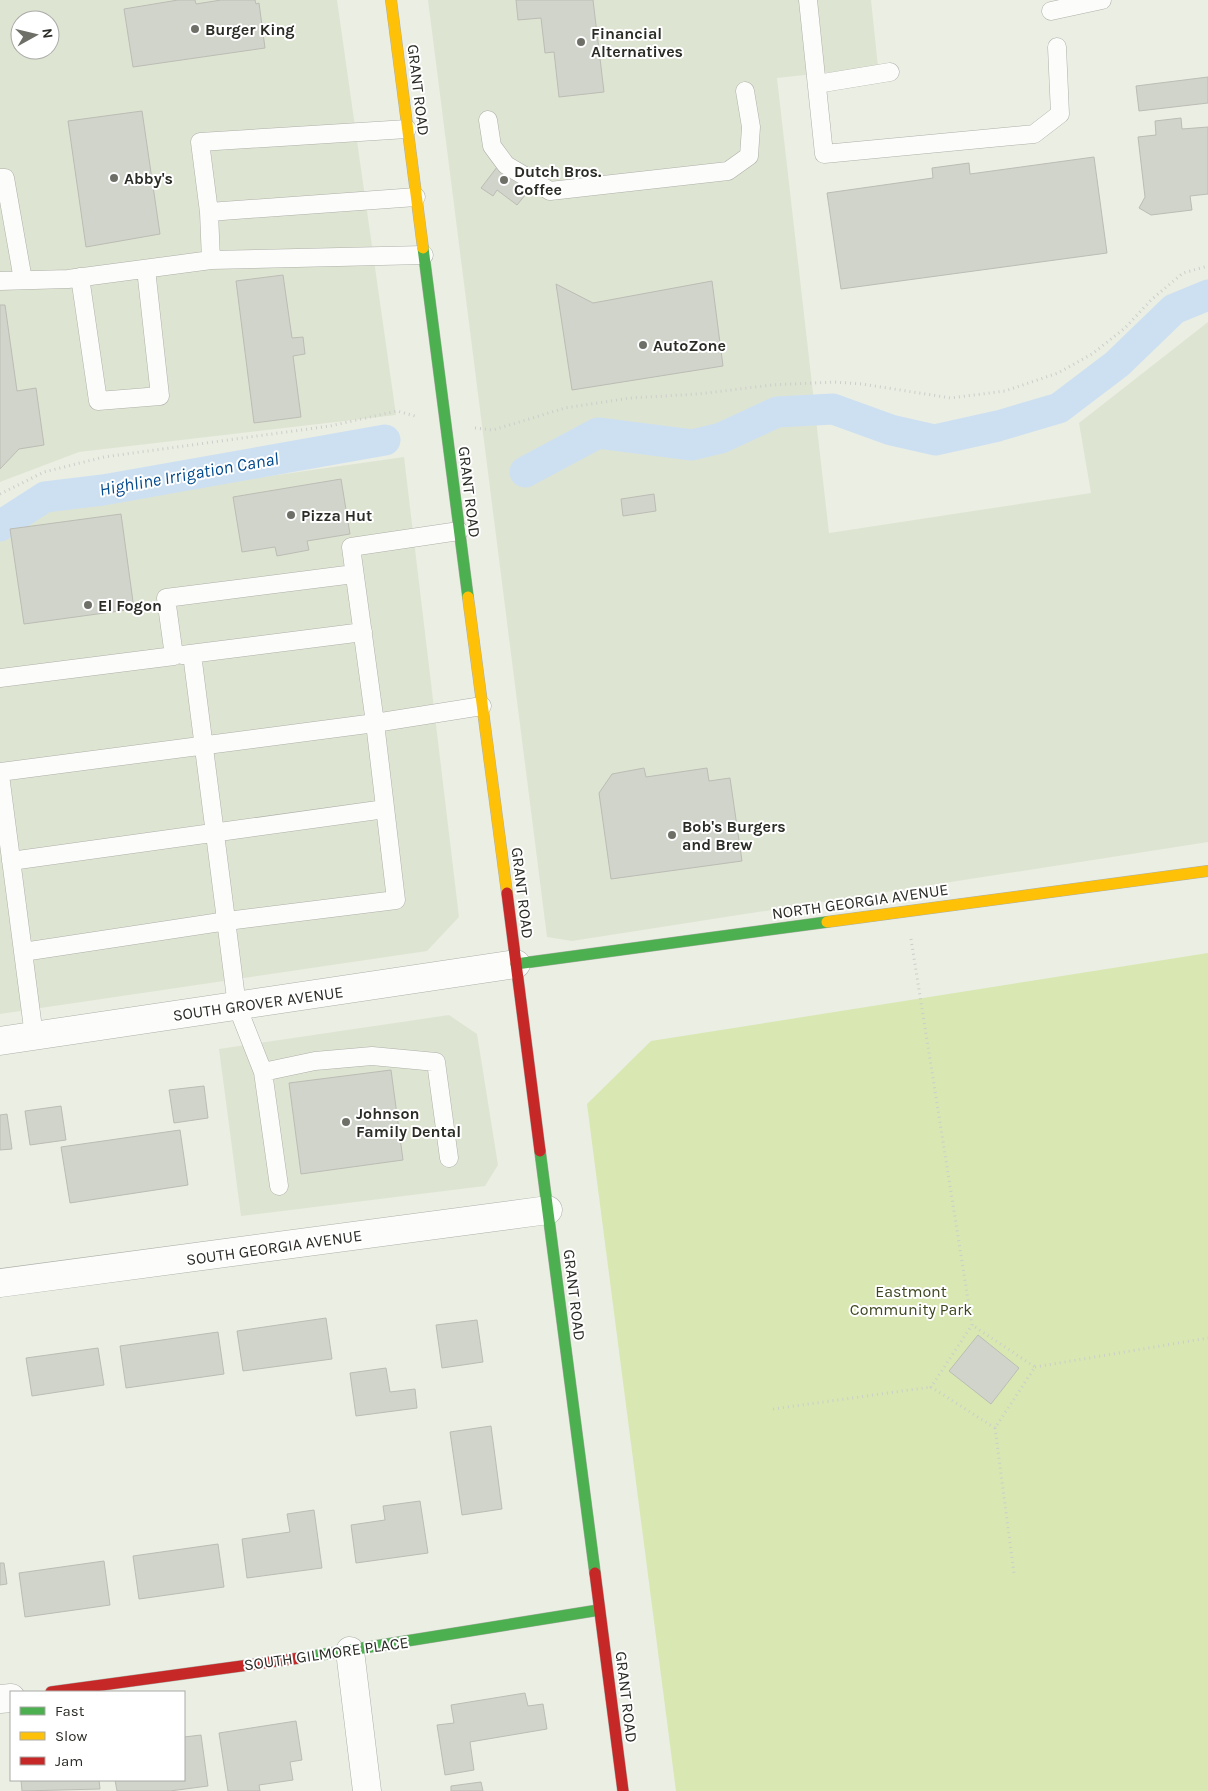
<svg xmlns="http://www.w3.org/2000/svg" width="1208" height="1791" font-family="Karla,sans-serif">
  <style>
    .built { fill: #dee4d2; fill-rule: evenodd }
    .green { fill: #d9e7b2 }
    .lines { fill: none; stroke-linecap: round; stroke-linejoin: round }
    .canal { stroke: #cde0f2; stroke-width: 31 }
    .building { fill: #d1d4cb; stroke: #bbbdb5 }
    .lane-casing { stroke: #adb0a8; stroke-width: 19 }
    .street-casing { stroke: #adb0a8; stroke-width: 29 }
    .fast-casing { stroke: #adb0a8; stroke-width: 12 }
    .slow-casing { stroke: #adb0a8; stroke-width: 12 }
    .jam-casing { stroke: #adb0a8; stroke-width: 12 }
    .path { stroke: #ccceca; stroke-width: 3; stroke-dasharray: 1 4; stroke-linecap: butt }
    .lane { stroke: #fcfcfb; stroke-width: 18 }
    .street { stroke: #fcfcfb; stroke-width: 28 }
    .fast { stroke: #4caf50; stroke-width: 11 }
    .slow { stroke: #ffc107; stroke-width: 11 }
    .jam { stroke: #c62828; stroke-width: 11 }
    .poi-dot { fill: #6e7068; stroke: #fff; stroke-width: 2 }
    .labels { text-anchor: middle; stroke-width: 4; stroke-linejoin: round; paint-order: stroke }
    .poi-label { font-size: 16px; font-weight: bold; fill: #2a2c25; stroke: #fff; text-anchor: start }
    .street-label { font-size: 16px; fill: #2a2c25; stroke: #fff }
    .park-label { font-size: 16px; fill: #3d471e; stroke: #fff }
    .water-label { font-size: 18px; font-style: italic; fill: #024a8d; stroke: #fff }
  </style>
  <rect width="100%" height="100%" fill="#ebeee3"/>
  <path class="built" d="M0 0H337L396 415 79 452 0 482ZM20 20H50V50H20Z
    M428 0H871L878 67 777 78 829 533 1091 493 1079 423 1208 322V842L572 941 547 937Z
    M404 457 459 917 427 951 0 1014V533L50 507Z
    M449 1015 477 1034 498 1165 485 1186 241 1216 219 1049Z"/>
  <path class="green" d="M1208 953V1791H676L587 1104 651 1041Z"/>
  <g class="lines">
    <path class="canal" d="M525 472 598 433 692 445 721 438 777 412 833 409 891 430 935 440 998 426 1059 408 1117 364 1174 309 1208 295
      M0 526 45 497 103 490 385 440"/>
  </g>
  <path class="building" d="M178 0H195L196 4 221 0H255L256 4 259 3 265 48 133 67 124 9Z
    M516 0H593L604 92 559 97 554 52 545 53 541 18 518 20Z
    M1208 77V103L1139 111 1136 86Z
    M142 111 160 234 86 247 68 121Z
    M1181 118 1182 129 1208 127V194L1190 196 1192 210 1151 215 1139 208 1145 197 1138 137 1156 135 1155 121Z
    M1094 157 1107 253 841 289 827 193 933 178 932 168 969 163 970 174Z
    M504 158 531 188 517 205 497 190 493 196 481 188Z
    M283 275 292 338 303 337 305 354 293 356 301 417 254 423 236 281Z
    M712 281 723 366 572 390 556 284 593 303Z
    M0 305H5L17 391 36 388 44 445 19 449 0 469Z
    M341 479 350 534 307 541 309 550 277 556 275 547 242 552 233 497Z
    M654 494 656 511 623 516 621 499Z
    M121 514 134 609 24 624 10 529Z
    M644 768 646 777 707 768 709 781 730 778 742 861 611 879 599 793 612 774Z
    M391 1070 403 1160 301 1174 289 1083Z
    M204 1086 208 1118 174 1123 169 1090Z
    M61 1106 66 1140 30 1145 25 1111Z
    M7 1114 12 1149 0 1150V1115Z
    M180 1130 188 1185 70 1203 61 1147Z
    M326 1318 332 1359 243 1371 237 1331Z
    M477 1320 483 1362 442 1368 436 1325Z
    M218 1332 224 1374 126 1388 120 1346Z
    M978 1335 1019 1368 991 1404 949 1371Z
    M98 1348 104 1385 32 1396 26 1358Z
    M386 1368 390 1392 415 1389 417 1408 356 1416 350 1373Z
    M491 1426 502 1509 462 1515 450 1432Z
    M420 1501 428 1553 356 1563 351 1525 385 1520 383 1506Z
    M314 1510 322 1568 247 1578 242 1539 290 1532 287 1514Z
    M218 1544 224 1587 139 1599 133 1556Z
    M104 1561 110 1605 25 1617 19 1573Z
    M0 1563H4L7 1584 0 1585Z
    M525 1693 528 1706 543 1704 547 1729 470 1742 474 1770 445 1775 437 1725 454 1723 451 1705Z
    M296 1721 302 1760 290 1762 293 1780 259 1785 260 1791H228L219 1733Z
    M201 1735 208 1786 170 1791H117L115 1780H184V1737Z
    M21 1780H99L100 1789 22 1791Z
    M481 1782 483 1791H451V1786Z"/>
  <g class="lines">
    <g class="lane-casing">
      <path id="lane" d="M808 0 824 154 1034 134 1060 114 1057 47
        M1051 11 1102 0
        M817 84 890 72
        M488 120 492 146 506 165 550 191 728 171 749 156 751 127 745 91
        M407 129 200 142 209 212 416 197
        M0 178H5L23 280
        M209 212 211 260 424 255
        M80 277 98 401 160 396 146 269
        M0 281 68 279 211 260
        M459 531 351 547 375 723 482 706
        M192 654 237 1006 263 1072 279 1186
        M182 655 363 632
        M0 678 174 656 166 598 354 574
        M0 772 375 723 396 900 227 921 23 952
        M0 775 34 1036
        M11 861 385 809
        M263 1072 315 1061 372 1056 436 1062 449 1158"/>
    </g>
    <g class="street-casing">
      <path id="street" d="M0 1041 516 964
        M0 1283 548 1210
        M350 1651 367 1791
        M0 1699 11 1698"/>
    </g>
    <g class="fast-casing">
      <path id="fast" d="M423 248 468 597
        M516 964 827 922
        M540 1151 595 1573
        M307 1657 599 1610"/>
    </g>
    <g class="slow-casing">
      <path id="slow" d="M391 0 423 248
        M468 597 507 893
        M827 922 1208 871"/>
    </g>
    <g class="jam-casing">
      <path id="jam" d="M507 893 540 1151
        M595 1573 623 1791
        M51 1692 307 1657"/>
    </g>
    <path class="path" d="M475 428 493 430 565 408 630 398 698 394 772 385 834 382 862 384 951 398 1005 391 1058 373 1092 354 1125 328 1151 300 1183 273 1208 266
      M0 494 44 472 104 457 330 426 397 411 415 416
      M911 939 972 1325 931 1387 995 1428 1035 1367 972 1325
      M1035 1367 1208 1338
      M773 1409 931 1387
      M995 1428 1014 1573"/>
    <use href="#lane" class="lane"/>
    <use href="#street" class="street"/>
    <use href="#fast" class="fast"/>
    <use href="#slow" class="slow"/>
    <use href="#jam" class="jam"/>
  </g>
  <g class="poi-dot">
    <circle cx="195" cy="29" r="5"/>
    <circle cx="581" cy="42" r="5"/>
    <circle cx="114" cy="178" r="5"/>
    <circle cx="504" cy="180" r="5"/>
    <circle cx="643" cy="345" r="5"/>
    <circle cx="291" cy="515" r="5"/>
    <circle cx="88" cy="605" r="5"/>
    <circle cx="672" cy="835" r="5"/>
    <circle cx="346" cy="1122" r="5"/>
  </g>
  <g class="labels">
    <g class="poi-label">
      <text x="205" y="35">Burger King</text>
      <text x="591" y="39">Financial<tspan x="591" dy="18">Alternatives</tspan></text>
      <text x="514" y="177">Dutch Bros.<tspan x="514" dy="18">Coffee</tspan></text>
      <text x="124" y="184">Abby's</text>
      <text x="653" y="351">AutoZone</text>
      <text x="301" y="521">Pizza Hut</text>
      <text x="98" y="611">El Fogon</text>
      <text x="682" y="832">Bob's Burgers<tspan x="682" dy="18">and Brew</tspan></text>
      <text x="356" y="1119">Johnson<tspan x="356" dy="18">Family Dental</tspan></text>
    </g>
    <g class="street-label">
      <text transform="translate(419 90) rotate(83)" y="6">GRANT ROAD</text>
      <text transform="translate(470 492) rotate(83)" y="6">GRANT ROAD</text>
      <text transform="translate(523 893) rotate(83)" y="6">GRANT ROAD</text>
      <text transform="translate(860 901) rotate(-8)" y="6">NORTH GEORGIA AVENUE</text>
      <text transform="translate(258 1003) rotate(-8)" y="6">SOUTH GROVER AVENUE</text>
      <text transform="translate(274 1247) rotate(-8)" y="6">SOUTH GEORGIA AVENUE</text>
      <text transform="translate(575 1295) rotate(83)" y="6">GRANT ROAD</text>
      <text transform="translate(326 1653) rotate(-8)" y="6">SOUTH GILMORE PLACE</text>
      <text transform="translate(627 1697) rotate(83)" y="6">GRANT ROAD</text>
    </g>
    <g class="park-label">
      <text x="911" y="1297">Eastmont<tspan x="911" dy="18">Community Park</tspan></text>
    </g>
    <g class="water-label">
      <text transform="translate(189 474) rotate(-10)" y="6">Highline Irrigation Canal</text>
    </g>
  </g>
  <rect x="10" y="1691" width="175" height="90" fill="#ffffff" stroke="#aaaba8"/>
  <rect x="20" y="1707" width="25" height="8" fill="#4caf50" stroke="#aaaba8"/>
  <text x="55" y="1716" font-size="15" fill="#2a2c25">Fast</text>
  <rect x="20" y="1732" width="25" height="8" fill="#ffc107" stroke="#aaaba8"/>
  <text x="55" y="1741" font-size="15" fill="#2a2c25">Slow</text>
  <rect x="20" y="1757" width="25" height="8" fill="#c62828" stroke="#aaaba8"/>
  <text x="55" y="1766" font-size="15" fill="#2a2c25">Jam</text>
  <g transform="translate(35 35) rotate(82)"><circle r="24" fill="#ffffff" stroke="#aaaba8"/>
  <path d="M0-4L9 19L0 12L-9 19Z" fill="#6e7068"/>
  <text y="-8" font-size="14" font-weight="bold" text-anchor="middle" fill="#2a2c25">N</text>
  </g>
</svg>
